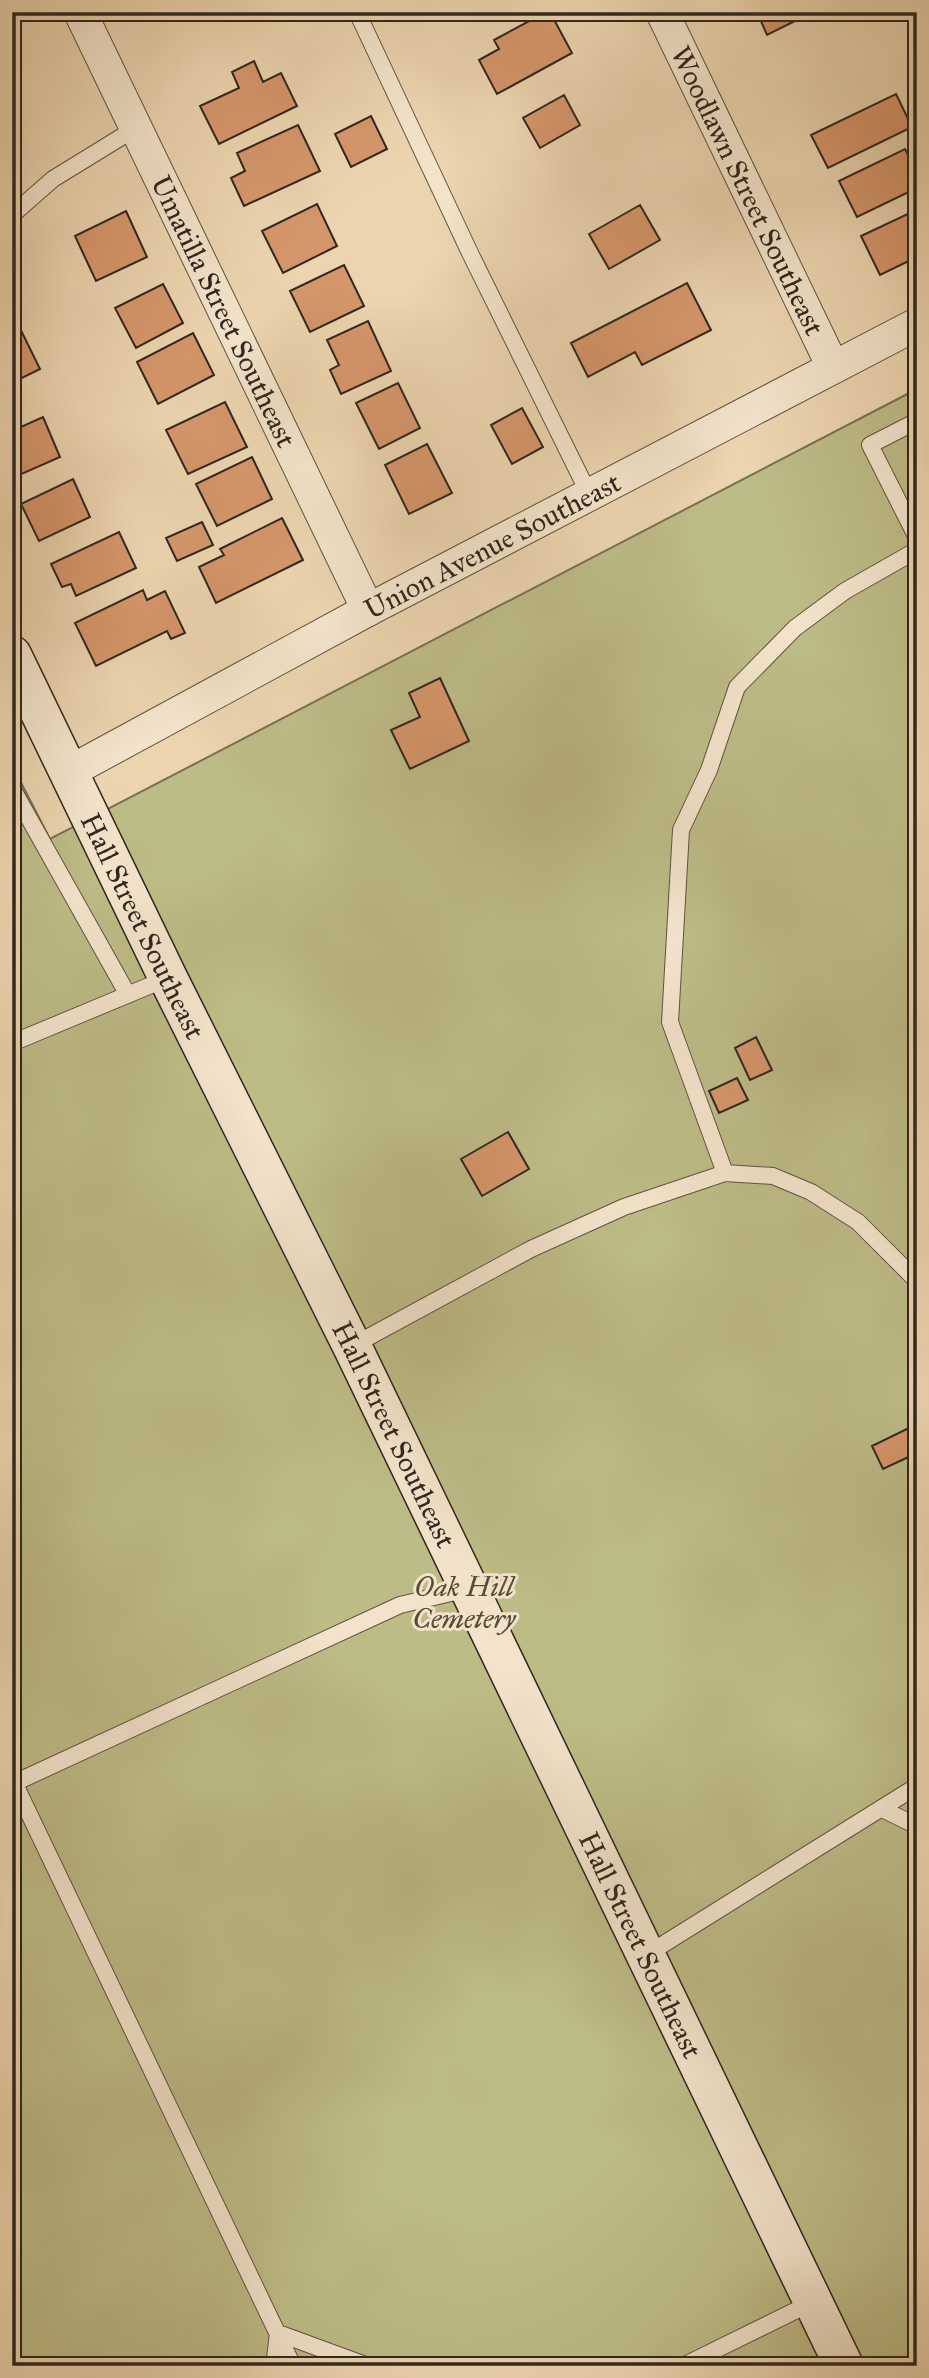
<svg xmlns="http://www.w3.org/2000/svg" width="929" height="2378" font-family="'IM FELL Great Primer',serif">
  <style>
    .green { fill: #bdbb86; stroke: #777152; stroke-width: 2 }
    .building { fill: #d5966b; stroke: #31271f; stroke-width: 2 }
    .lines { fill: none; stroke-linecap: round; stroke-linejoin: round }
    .service-casing { stroke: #605243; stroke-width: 18 }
    .minor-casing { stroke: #605243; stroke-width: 34 }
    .secondary-casing { stroke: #31271f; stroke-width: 41 }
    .service { stroke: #f2e3ca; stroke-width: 16 }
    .minor { stroke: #f2e3ca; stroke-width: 32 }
    .secondary { stroke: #f2e3ca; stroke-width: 38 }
    .labels { text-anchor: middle; stroke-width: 6; stroke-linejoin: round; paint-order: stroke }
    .street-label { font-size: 28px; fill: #31271f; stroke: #f2e3ca }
    .park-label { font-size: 28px; font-style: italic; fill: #544c39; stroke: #f2e3ca }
  </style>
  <rect width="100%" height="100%" fill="#ebd4ae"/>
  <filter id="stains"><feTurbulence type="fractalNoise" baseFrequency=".00286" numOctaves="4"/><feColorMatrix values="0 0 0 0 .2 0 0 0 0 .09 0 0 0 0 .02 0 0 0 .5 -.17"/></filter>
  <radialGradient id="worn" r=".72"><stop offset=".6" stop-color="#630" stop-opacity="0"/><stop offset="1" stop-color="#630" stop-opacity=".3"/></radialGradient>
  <path class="green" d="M917 389V2366H12V765L50 839Z"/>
  <path class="building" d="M12 12H25L26 16 12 22Z
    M162 12H183L166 21Z
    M546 12H550L572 53 497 94 479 60 499 49 494 40Z
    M757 12H813L767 35Z
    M254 61 263 82 281 73 297 106 219 144 200 106 239 88 232 72Z
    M896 94 912 127 828 168 811 135Z
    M564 95 580 125 540 148 523 118Z
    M371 116 387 149 351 167 335 134Z
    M298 125 320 171 244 206 231 178 245 171 237 153Z
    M905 149 917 173V188L857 217 839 181Z
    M317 204 337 246 283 273 262 231Z
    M640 205 660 240 609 269 589 234Z
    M126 211 147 257 96 281 75 236Z
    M914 211 917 216V257L880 275 861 236Z
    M344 265 364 306 310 332 290 291Z
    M687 283 711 330 642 365 635 352 588 377 571 343Z
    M163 284 183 323 136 348 115 308Z
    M12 312 40 369 12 383Z
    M368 321 391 371 341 394 330 370 339 365 327 340Z
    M193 333 214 375 158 404 137 362Z
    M398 383 420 428 379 449 356 403Z
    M225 402 247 447 188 474 166 430Z
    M522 408 543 447 512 464 491 425Z
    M43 417 60 457 17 476 12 465V431Z
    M427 444 452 493 409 514 385 465Z
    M252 457 272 499 217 526 196 484Z
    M73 479 90 517 39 541 21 504Z
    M282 518 303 560 216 603 199 567 224 555 220 549Z
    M202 522 213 545 177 561 166 538Z
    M119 532 136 568 76 596 71 584 62 587 51 564Z
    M143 590 147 600 165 591 185 633 171 639 167 631 96 666 75 623Z
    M440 678 469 741 410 769 391 730 420 717 409 693Z
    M756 1037 772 1070 750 1080 735 1048Z
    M737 1078 748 1100 719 1113 709 1091Z
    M508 1132 529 1169 482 1196 461 1159Z
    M917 1424V1453L883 1469 872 1446Z"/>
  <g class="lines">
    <g class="service-casing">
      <path id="service" d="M357 12 470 253 589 494
        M12 215 53 179 136 128
        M917 421 870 445 917 538
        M12 788 128 995
        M12 1043 168 978
        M725 1173 670 1022 681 830 709 770 737 687 795 628 845 591 917 550
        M352 1346 531 1249 624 1207 725 1173 773 1176 811 1192 858 1222 917 1281
        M12 1778 293 2366
        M12 1784 400 1605 468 1589
        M882 1809 917 1826
        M646 1955 917 1786
        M274 2366 278 2333 368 2366
        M683 2366 813 2302"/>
    </g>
    <g class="minor-casing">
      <g id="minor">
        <path id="s1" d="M80 12 368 610"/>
        <path id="s2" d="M662 12 833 367"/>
        <path id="s3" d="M69 772 368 610 917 324"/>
      </g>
    </g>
    <g class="secondary-casing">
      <g id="secondary">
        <path id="s4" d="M12 655 168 978 352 1346 844 2366"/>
      </g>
    </g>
    <use href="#service" class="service"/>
    <use href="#minor" class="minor"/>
    <use href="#secondary" class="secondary"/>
  </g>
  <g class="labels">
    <g class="street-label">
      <text dy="10" stroke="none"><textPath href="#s2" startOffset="198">Woodlawn Street Southeast</textPath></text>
      <text dy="10" stroke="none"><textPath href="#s1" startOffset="332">Umatilla Street Southeast</textPath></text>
      <text dy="10" stroke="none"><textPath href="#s3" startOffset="480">Union Avenue Southeast</textPath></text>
      <text dy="10" stroke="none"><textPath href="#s4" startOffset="301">Hall Street Southeast</textPath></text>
      <text dy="10" stroke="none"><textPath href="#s4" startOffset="868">Hall Street Southeast</textPath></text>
      <text dy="10" stroke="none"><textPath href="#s4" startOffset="1435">Hall Street Southeast</textPath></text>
    </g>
    <g class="park-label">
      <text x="464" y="1596">Oak Hill<tspan x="464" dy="32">Cemetery</tspan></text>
    </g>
  </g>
  <rect width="929" height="2378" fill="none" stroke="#ebd4ae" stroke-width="42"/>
  <rect x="14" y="14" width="901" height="2350" fill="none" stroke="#31271f" stroke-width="3.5"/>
  <rect x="21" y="21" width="887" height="2336" fill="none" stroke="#31271f" stroke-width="2"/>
  <rect width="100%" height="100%" filter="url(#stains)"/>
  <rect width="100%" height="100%" fill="url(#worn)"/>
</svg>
